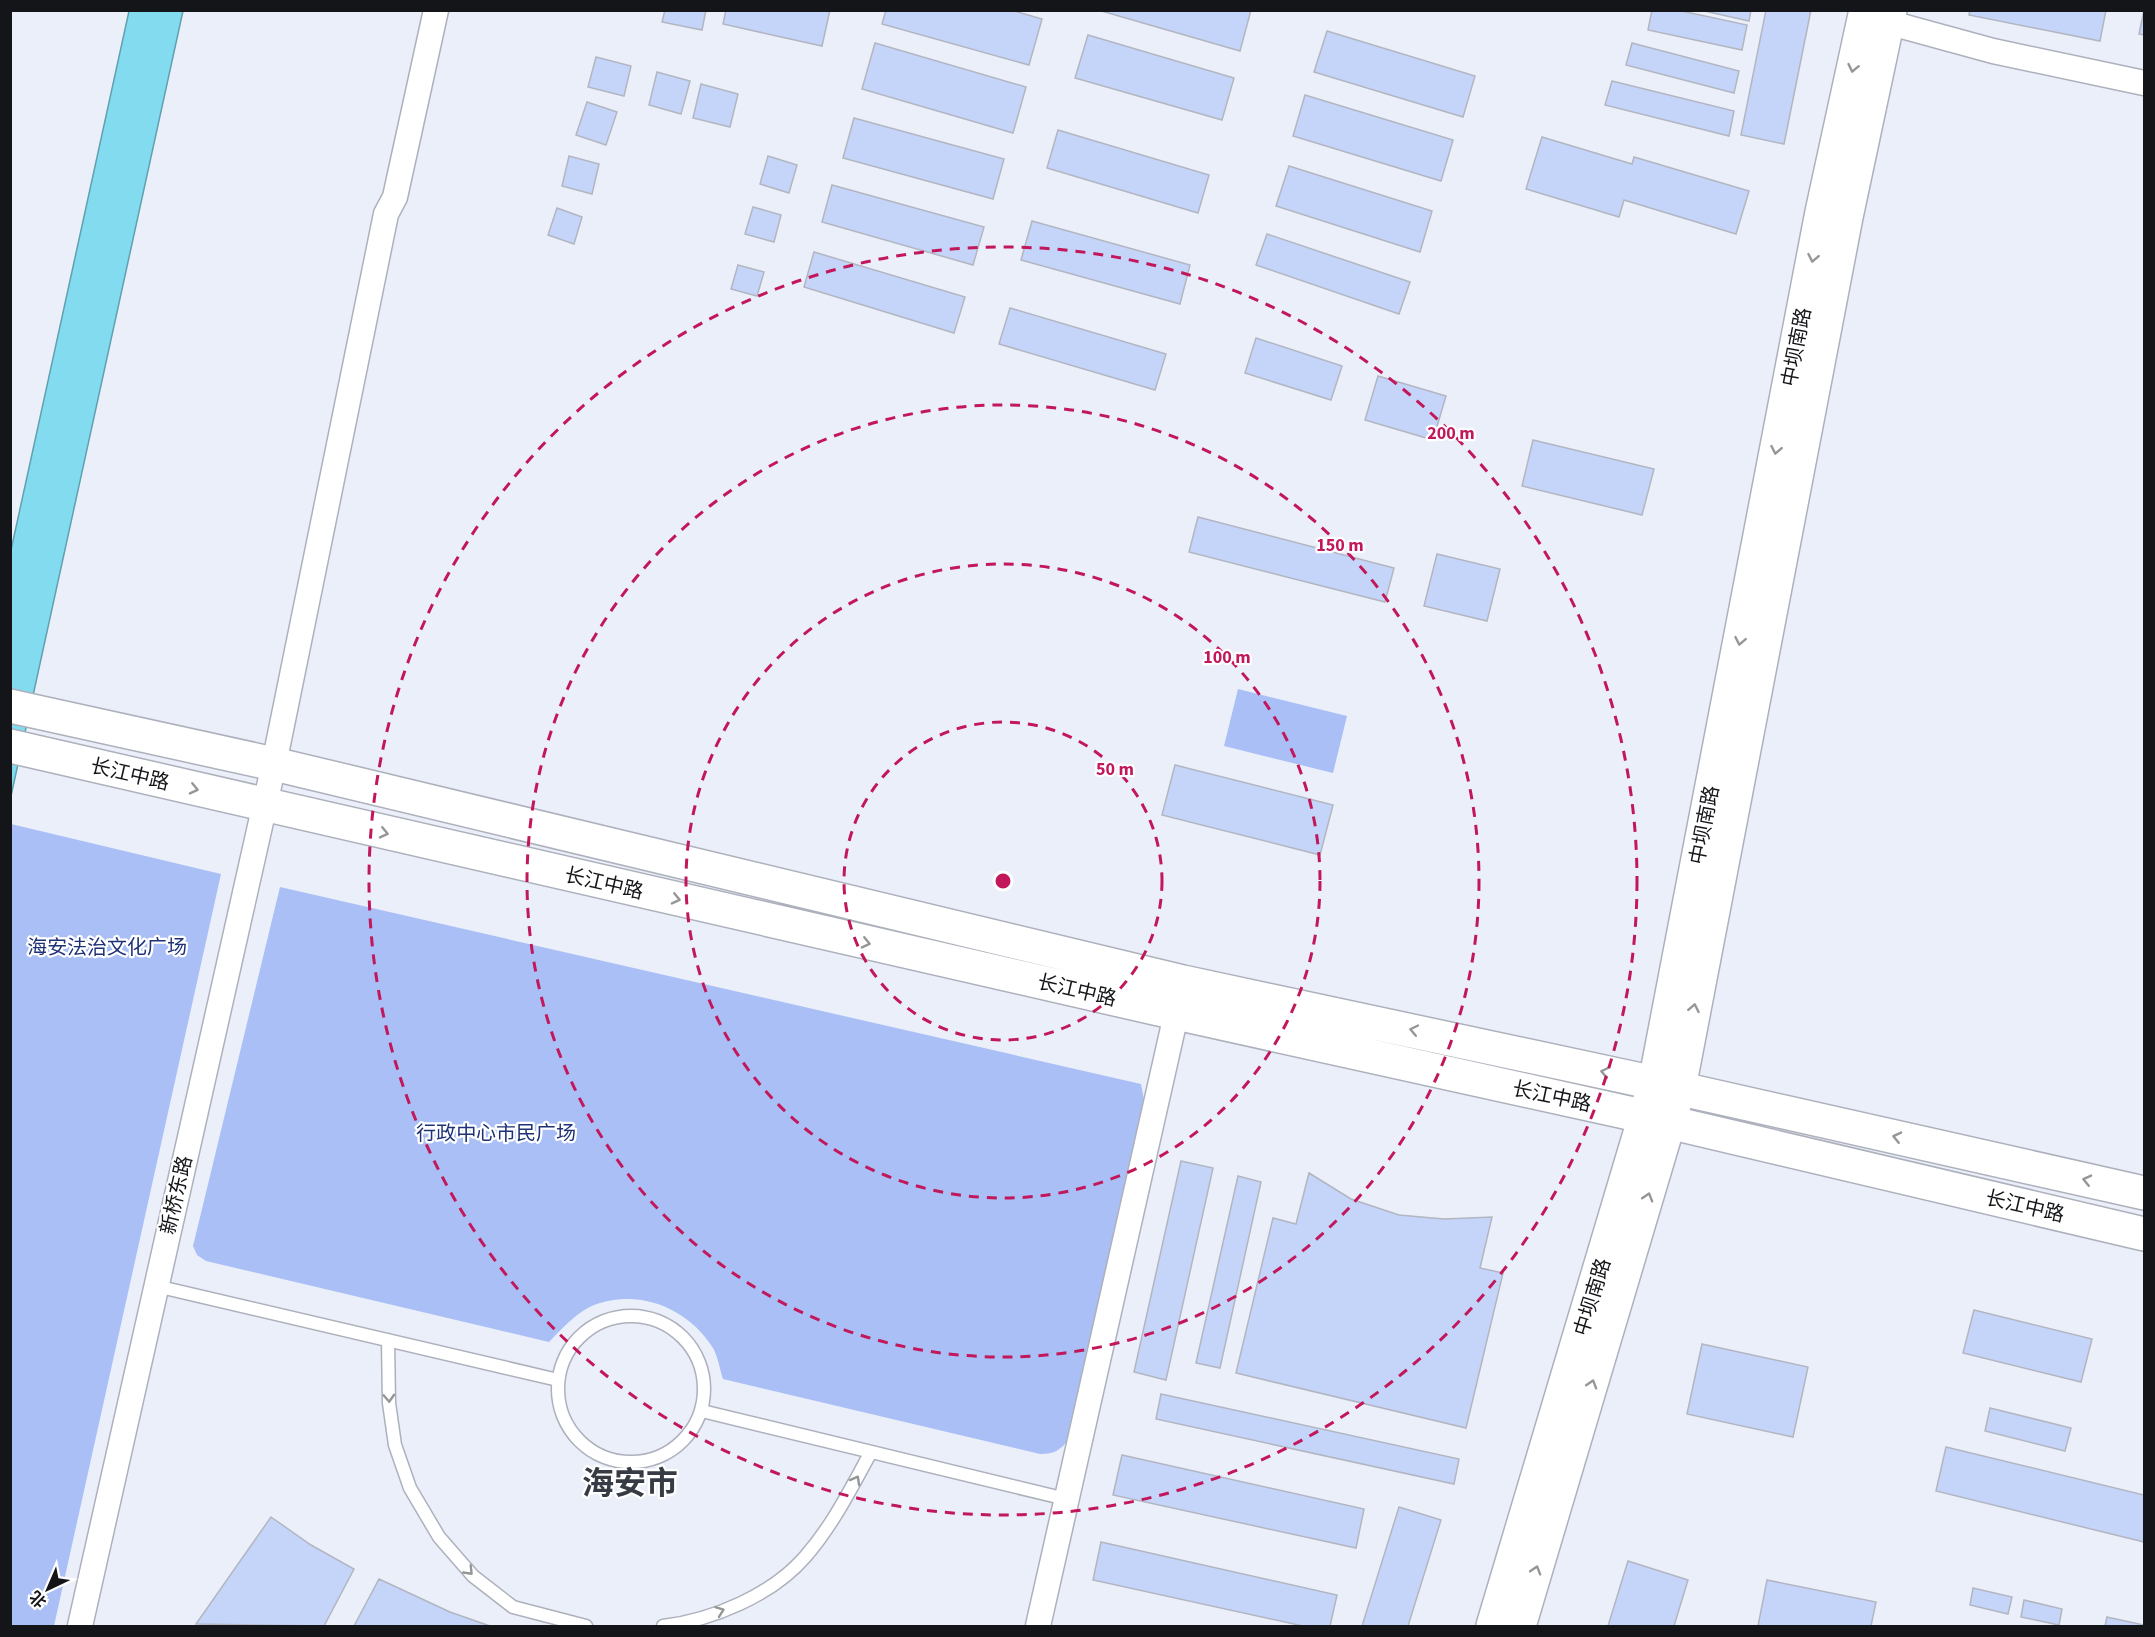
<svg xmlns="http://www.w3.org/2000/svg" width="2155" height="1637" font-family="'Source Sans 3','Noto Sans SC',sans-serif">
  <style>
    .green { fill: #a9bff5 }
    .water { fill: #82dbef; stroke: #61a0af; stroke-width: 1.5 }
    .building { fill: #c5d4f9; stroke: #b2b6c1; stroke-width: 1.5 }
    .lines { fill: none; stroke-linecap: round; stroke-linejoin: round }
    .lane-casing { stroke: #adb1bc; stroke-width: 15 }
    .street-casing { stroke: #adb1bc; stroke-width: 27 }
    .secondary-casing { stroke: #adb1bc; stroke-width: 36 }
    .primary-casing { stroke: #adb1bc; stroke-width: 36 }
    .lane { stroke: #fff; stroke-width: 12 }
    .street { stroke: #fff; stroke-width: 24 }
    .secondary { stroke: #fff; stroke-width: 33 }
    .primary { stroke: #fff; stroke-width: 33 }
    .oneway { stroke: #959698 }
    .ring { fill: none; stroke: #c2185b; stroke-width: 3; stroke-dasharray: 10 8 }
    .labels { text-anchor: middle; stroke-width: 4.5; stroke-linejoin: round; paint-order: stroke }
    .street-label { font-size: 20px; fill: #141519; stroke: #fff }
    .park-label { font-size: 20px; fill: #1f3277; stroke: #fff }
    .town-label { font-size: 32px; font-weight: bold; fill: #373b44; stroke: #fff }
    .centre { fill: #c2185b; stroke: #fff; stroke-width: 3 }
    .ring-label { font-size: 18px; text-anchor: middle; font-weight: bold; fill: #c2185b; stroke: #fff; stroke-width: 4.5; stroke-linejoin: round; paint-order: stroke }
  </style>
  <rect width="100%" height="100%" fill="#ebeffa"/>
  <path class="green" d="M1238 689 1347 716 1333 773 1224 746Z
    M11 824 221 874 54 1626H11Z
    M280 887 1141 1084 1145 1105 1069 1439C1061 1450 1054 1454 1040 1454L723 1379C720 1370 718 1357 713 1348 689 1310 644 1290 600 1303 579 1309 564 1327 549 1342L206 1261 197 1255 193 1246Z"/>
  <path class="water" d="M129 11H183L11 796V550Z"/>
  <path class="building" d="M665 10H706L702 30 662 22Z
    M726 10H830L822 46 723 24Z
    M886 10H1011L1042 19 1029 65 882 24Z
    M1098 10H1251L1240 51Z
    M1652 10H1677L1747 25 1742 50 1648 30Z
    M1700 10H1751L1749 21Z
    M1766 10H1811L1784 144 1741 135Z
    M1970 10H2106L2100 41 1969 15Z
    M2144 10V35L2139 34Z
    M1327 31 1475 76 1463 117 1314 72Z
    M1088 35 1234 78 1222 120 1075 78Z
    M875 43 1026 87 1013 133 862 89Z
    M1632 43 1739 71 1734 93 1626 65Z
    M596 57 631 66 624 96 588 87Z
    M657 72 690 81 681 114 649 105Z
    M1612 81 1734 111 1729 136 1605 105Z
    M701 84 738 94 730 127 693 118Z
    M1305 95 1453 140 1441 181 1293 136Z
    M587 102 617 112 606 145 576 135Z
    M854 118 1004 159 993 199 843 158Z
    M1058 130 1209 175 1198 213 1047 168Z
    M1542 137 1632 164 1634 157 1749 191 1736 234 1624 200 1619 217 1526 189Z
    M569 156 599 164 592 194 562 186Z
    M768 156 797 165 789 193 760 184Z
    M1289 166 1432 211 1420 252 1276 206Z
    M832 185 984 227 973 265 822 222Z
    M753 207 781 215 774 242 745 234Z
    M557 208 582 217 574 244 548 235Z
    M1032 221 1190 265 1180 304 1021 260Z
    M1267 234 1410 282 1399 314 1256 265Z
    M814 252 965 297 954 333 804 287Z
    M738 265 764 272 757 296 731 289Z
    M1010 308 1166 354 1155 390 999 344Z
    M1256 338 1342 366 1331 400 1245 373Z
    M1378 376 1446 396 1433 440 1365 420Z
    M1533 440 1654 469 1642 515 1522 486Z
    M1198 517 1394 568 1385 602 1189 552Z
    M1437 554 1500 569 1487 621 1424 606Z
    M1175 765 1333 805 1320 855 1162 815Z
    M1181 1161 1213 1168 1166 1380 1134 1372Z
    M1309 1173 1351 1199 1399 1215 1444 1219 1492 1217 1480 1268 1503 1273 1466 1428 1236 1373 1273 1218 1296 1224Z
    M1238 1176 1261 1182 1220 1368 1196 1363Z
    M1974 1310 2092 1339 2081 1382 1963 1353Z
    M1702 1344 1808 1367 1793 1437 1687 1414Z
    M1161 1394 1459 1459 1454 1484 1156 1419Z
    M1990 1408 2071 1428 2065 1451 1985 1431Z
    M1946 1447 2144 1495V1542L1936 1491Z
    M1122 1455 1364 1509 1356 1548 1113 1495Z
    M1399 1507 1441 1520 1408 1626H1362Z
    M271 1517 311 1545 354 1569 324 1626 196 1624Z
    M1101 1542 1337 1595 1330 1626H1303L1093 1580Z
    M1628 1561 1688 1580 1674 1626H1608Z
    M379 1579 450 1612 490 1626H354Z
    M1767 1580 1876 1602 1871 1626H1758Z
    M1973 1588 2012 1597 2008 1614 1970 1605Z
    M2024 1600 2062 1609 2059 1625 2021 1617Z
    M2107 1617 2144 1625V1626H2105Z"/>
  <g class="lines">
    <g class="lane-casing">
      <path id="lane" d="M156 1286 558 1380
        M558 1389a73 73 0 1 1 146 0a73 73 0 1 1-146 0Z
        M388 1340 389 1403 395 1445 410 1488 439 1537 473 1576 513 1607 586 1626
        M702 1411 1066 1499
        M663 1626C713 1620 772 1595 805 1557 833 1525 851 1488 871 1452"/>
    </g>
    <g class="street-casing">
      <path id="street" d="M1887 22 1993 51 2144 83
        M80 1626 274 764 386 214 395 197 436 10
        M1038 1626 1180 997"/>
    </g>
    <g class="secondary-casing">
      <path id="secondary" d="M1493 1626 1655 1083 1822 212 1866 10
        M1519 1626 1679 1088 1846 217 1890 10"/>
    </g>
    <g class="primary-casing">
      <path id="primary" d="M10 706 274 764 1183 982 1655 1083 2144 1193
        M10 746 1176 1013 1647 1117 2144 1234"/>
    </g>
    <use href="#lane" class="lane"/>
    <use href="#street" class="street"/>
    <use href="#secondary" class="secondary"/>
    <use href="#primary" class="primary"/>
  </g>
  <defs><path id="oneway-chevron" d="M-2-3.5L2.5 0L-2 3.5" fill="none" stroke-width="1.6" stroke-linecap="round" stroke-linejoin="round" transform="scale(1.5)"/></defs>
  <g class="oneway">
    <use href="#oneway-chevron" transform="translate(1853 68) rotate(102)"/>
    <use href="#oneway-chevron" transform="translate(1813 258) rotate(101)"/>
    <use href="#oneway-chevron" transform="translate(1776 450) rotate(101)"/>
    <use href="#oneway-chevron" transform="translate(1740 641) rotate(101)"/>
    <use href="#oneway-chevron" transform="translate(194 789) rotate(13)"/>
    <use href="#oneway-chevron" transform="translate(384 833) rotate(13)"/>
    <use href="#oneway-chevron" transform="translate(676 899) rotate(13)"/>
    <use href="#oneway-chevron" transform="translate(866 943) rotate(13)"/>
    <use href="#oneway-chevron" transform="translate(1694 1008) rotate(-79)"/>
    <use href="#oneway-chevron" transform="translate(1414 1030) rotate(-168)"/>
    <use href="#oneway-chevron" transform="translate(1605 1072) rotate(-168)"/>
    <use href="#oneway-chevron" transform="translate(1897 1137) rotate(-167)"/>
    <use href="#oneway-chevron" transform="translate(2087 1180) rotate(-167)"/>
    <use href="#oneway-chevron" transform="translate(1648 1197) rotate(-73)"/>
    <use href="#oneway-chevron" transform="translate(1592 1384) rotate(-73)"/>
    <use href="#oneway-chevron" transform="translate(389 1398) rotate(87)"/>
    <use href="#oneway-chevron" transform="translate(856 1480) rotate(-61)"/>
    <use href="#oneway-chevron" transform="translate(1536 1570) rotate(-73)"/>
    <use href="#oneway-chevron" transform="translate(469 1571) rotate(46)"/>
    <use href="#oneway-chevron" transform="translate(720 1611) rotate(-20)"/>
  </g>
  <g class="ring">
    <circle cx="1003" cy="881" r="159"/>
    <circle cx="1003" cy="881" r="317"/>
    <circle cx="1003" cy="881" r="476"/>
    <circle cx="1003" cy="881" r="634"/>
  </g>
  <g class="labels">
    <g class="street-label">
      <text transform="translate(1796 347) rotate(-79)" y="7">中坝南路</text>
      <text transform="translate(130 774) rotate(13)" y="7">长江中路</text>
      <text transform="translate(1704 825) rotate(-79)" y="7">中坝南路</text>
      <text transform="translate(604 883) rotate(13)" y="7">长江中路</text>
      <text transform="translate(1077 990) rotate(13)" y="7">长江中路</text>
      <text transform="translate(1552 1096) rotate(12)" y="7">长江中路</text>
      <text transform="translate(176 1195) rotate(-77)" y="7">新桥东路</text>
      <text transform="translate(2025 1206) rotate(13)" y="7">长江中路</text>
      <text transform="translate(1592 1297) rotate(-73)" y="7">中坝南路</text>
    </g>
    <g class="park-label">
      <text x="107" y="954">海安法治文化广场</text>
      <text x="496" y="1140">行政中心市民广场</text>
    </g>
    <g class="town-label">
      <text x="630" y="1494">海安市</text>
    </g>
  </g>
  <circle cx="1003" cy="881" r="9" class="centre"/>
  <g class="ring-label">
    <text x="1451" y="439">200 m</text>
    <text x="1340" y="551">150 m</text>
    <text x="1227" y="663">100 m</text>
    <text x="1115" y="775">50 m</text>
  </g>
  <rect width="2155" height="1637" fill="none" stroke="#141519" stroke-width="24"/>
  <g transform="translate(48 1589) rotate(224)" stroke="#ffffff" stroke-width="4.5" paint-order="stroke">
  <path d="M0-4.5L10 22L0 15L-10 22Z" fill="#141519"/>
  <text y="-9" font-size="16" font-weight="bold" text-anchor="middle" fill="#141519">北</text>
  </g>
</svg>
